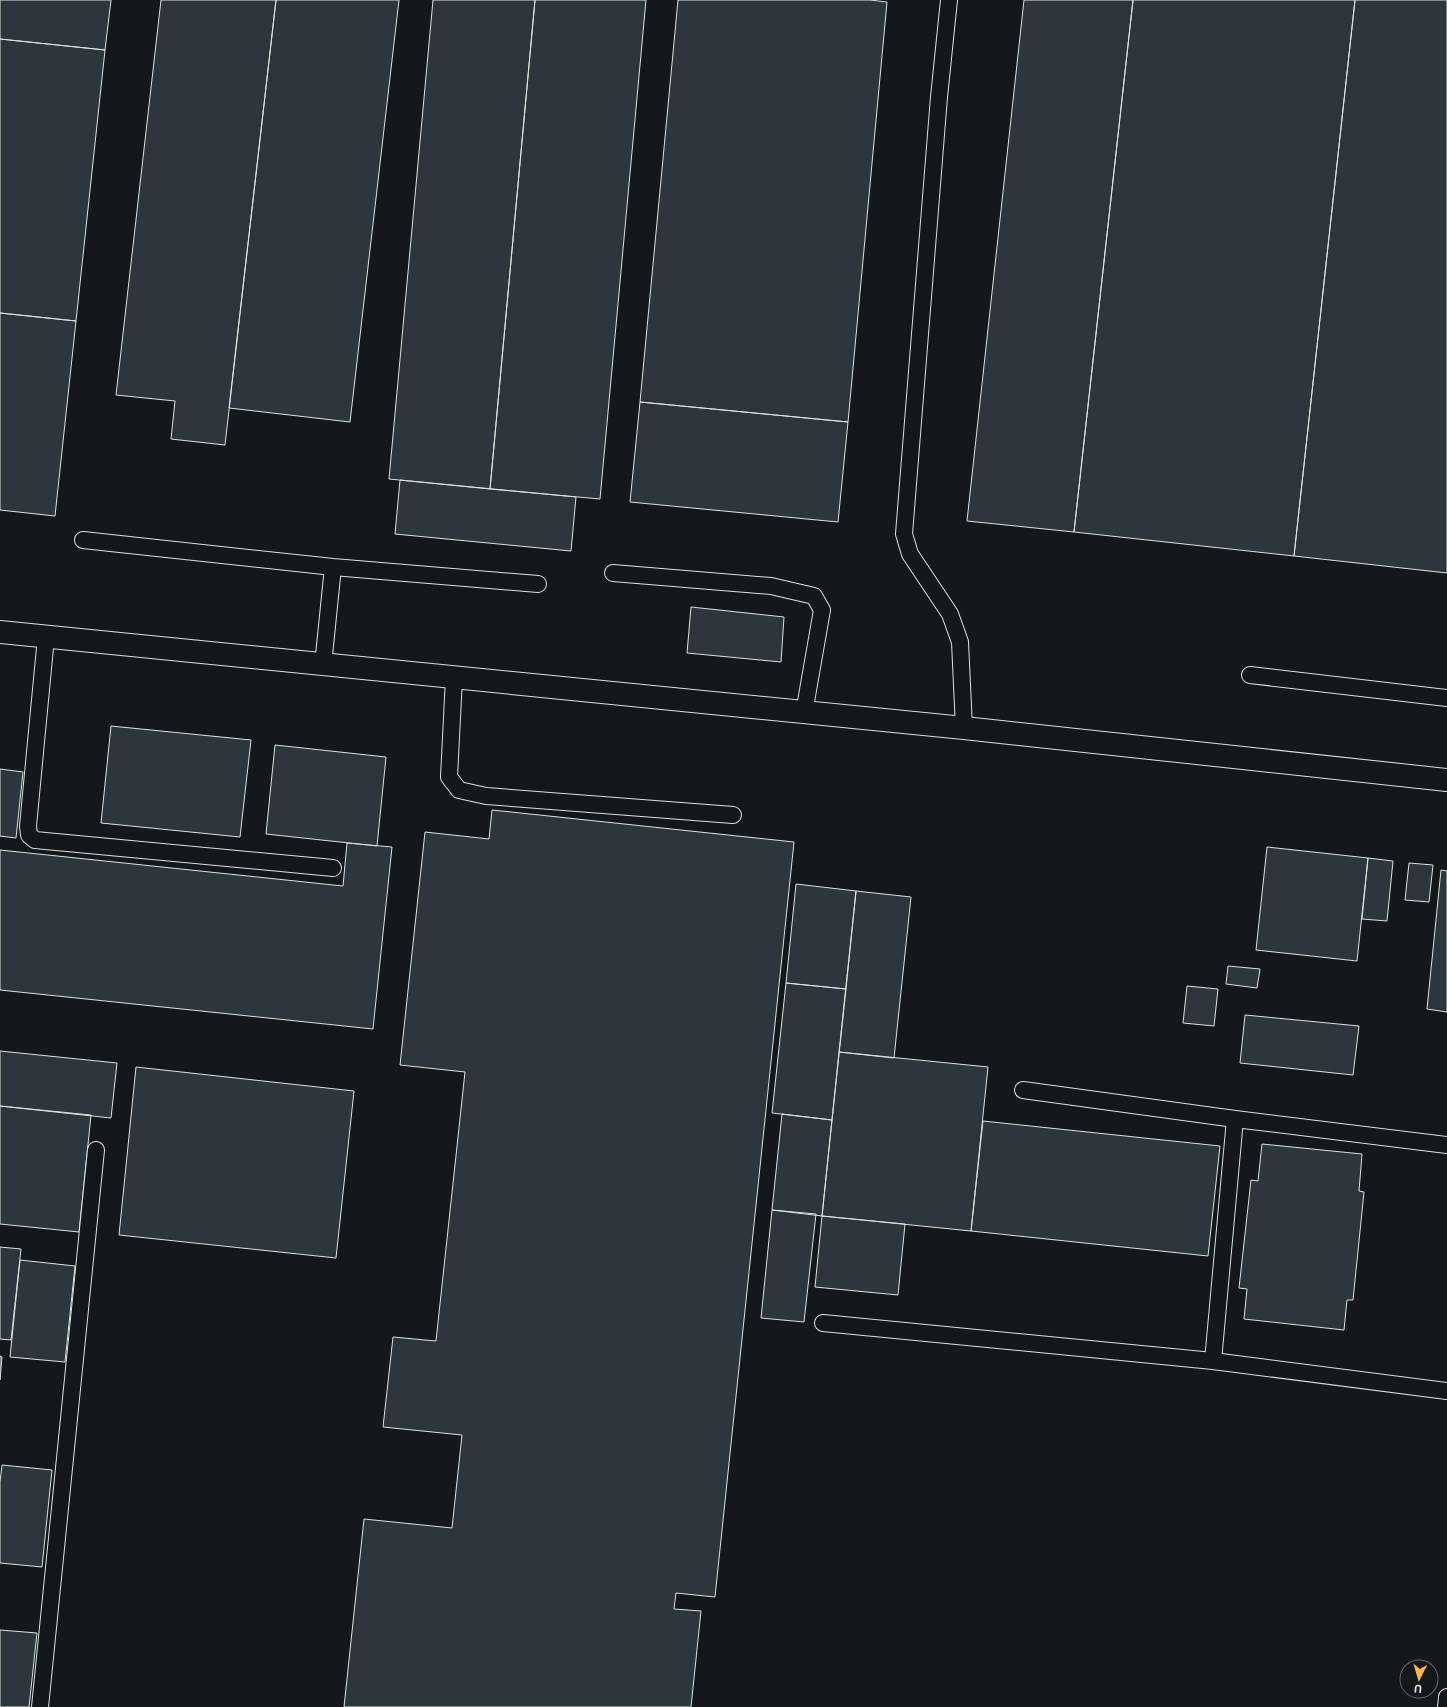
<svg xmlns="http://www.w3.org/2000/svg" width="1447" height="1707" font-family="'Open Sans',sans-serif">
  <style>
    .building { fill: #2c363c; stroke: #d8e6dc }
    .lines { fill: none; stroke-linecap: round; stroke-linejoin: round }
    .lane-casing { stroke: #d8e6dc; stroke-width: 18 }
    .street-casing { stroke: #d8e6dc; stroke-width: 24 }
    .lane { stroke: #14181c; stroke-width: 16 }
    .street { stroke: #14181c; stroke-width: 22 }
  </style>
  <rect width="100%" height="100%" fill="#14181c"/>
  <path class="building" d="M0 0H111L105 50 0 39Z
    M161 0H276L225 445 171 439 175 401 116 395Z
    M276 0H399L350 422 229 408Z
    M433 0H535L490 489 389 479Z
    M535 0H646L600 499 490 489Z
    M678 0H870L887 2 848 422 640 402Z
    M1024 0H1133L1074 532 967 521Z
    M1133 0H1355L1294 556 1074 532Z
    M1355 0H1447V573L1294 556Z
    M0 39 105 50 76 321 0 313Z
    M0 313 76 321 55 516 0 510Z
    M640 402 848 422 838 522 630 502Z
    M400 480 576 497 571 551 395 534Z
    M691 607 784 617 781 662 687 653Z
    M111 726 251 740 240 837 101 823Z
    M275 745 386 757 377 846 266 834Z
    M0 769 23 772 16 838 0 836Z
    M492 810 794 842 715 1597 676 1593 674 1609 701 1611 691 1707H344L364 1519 452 1528 462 1435 383 1427 393 1337 436 1341 465 1072 400 1065 425 832 489 839Z
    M347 843 392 847 373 1029 0 990V850L343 886Z
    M1267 847 1368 858 1357 961 1256 950Z
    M1368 858 1393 861 1387 921 1362 919Z
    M1409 863 1433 865 1429 902 1405 900Z
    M1441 870 1447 871V1012L1427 1009Z
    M796 884 856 891 846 989 786 983Z
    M856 891 911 897 894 1058 839 1052Z
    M1228 966 1260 969 1257 988 1226 984Z
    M786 983 846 989 832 1120 772 1113Z
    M1187 986 1218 989 1214 1026 1183 1023Z
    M1245 1015 1359 1026 1353 1075 1240 1063Z
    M0 1051 117 1063 111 1118 0 1106Z
    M839 1052 988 1067 971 1231 822 1216Z
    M136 1067 354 1091 336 1258 119 1235Z
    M0 1106 91 1115 79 1232 0 1224Z
    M782 1114 832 1120 822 1216 772 1210Z
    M983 1121 1220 1146 1208 1256 971 1231Z
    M1262 1144 1362 1154 1359 1191 1364 1192 1353 1300H1347L1344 1330 1244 1319 1247 1289 1239 1288 1251 1180 1258 1181Z
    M772 1210 816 1214 804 1322 761 1318Z
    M822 1216 905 1224 898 1295 815 1287Z
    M0 1247 21 1249 11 1340 0 1339Z
    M20 1260 75 1266 65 1362 10 1357Z
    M0 1356 2 1357 0 1380Z
    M2 1465 52 1470 42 1567 0 1563V1482Z
    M0 1630 37 1633 29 1707H0Z"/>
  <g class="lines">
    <g class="lane-casing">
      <path id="lane" d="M949 0 939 97 904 534 910 554 950 614 960 642 964 728
        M83 540 333 567 538 584
        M613 573 771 586 814 596 822 610 804 713
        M46 637 28 826 29 835 35 840 333 868
        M323 665 333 567
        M1250 675 1447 698
        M454 678 449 777 459 790 486 796 733 815
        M1023 1090 1235 1119 1447 1145
        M823 1323 1213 1361 1447 1391
        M1213 1361 1235 1119
        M40 1707 96 1150
        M1446 1707 1447 1697"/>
    </g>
    <g class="street-casing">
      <path id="street" d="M0 632 964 728 1447 780"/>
    </g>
    <use href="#lane" class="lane"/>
    <use href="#street" class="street"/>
  </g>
  <g transform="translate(1419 1679) rotate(185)"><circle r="19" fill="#14181c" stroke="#626a69"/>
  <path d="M0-3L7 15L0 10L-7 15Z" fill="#ffb74d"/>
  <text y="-6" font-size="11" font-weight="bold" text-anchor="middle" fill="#d8e6dc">U</text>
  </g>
</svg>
